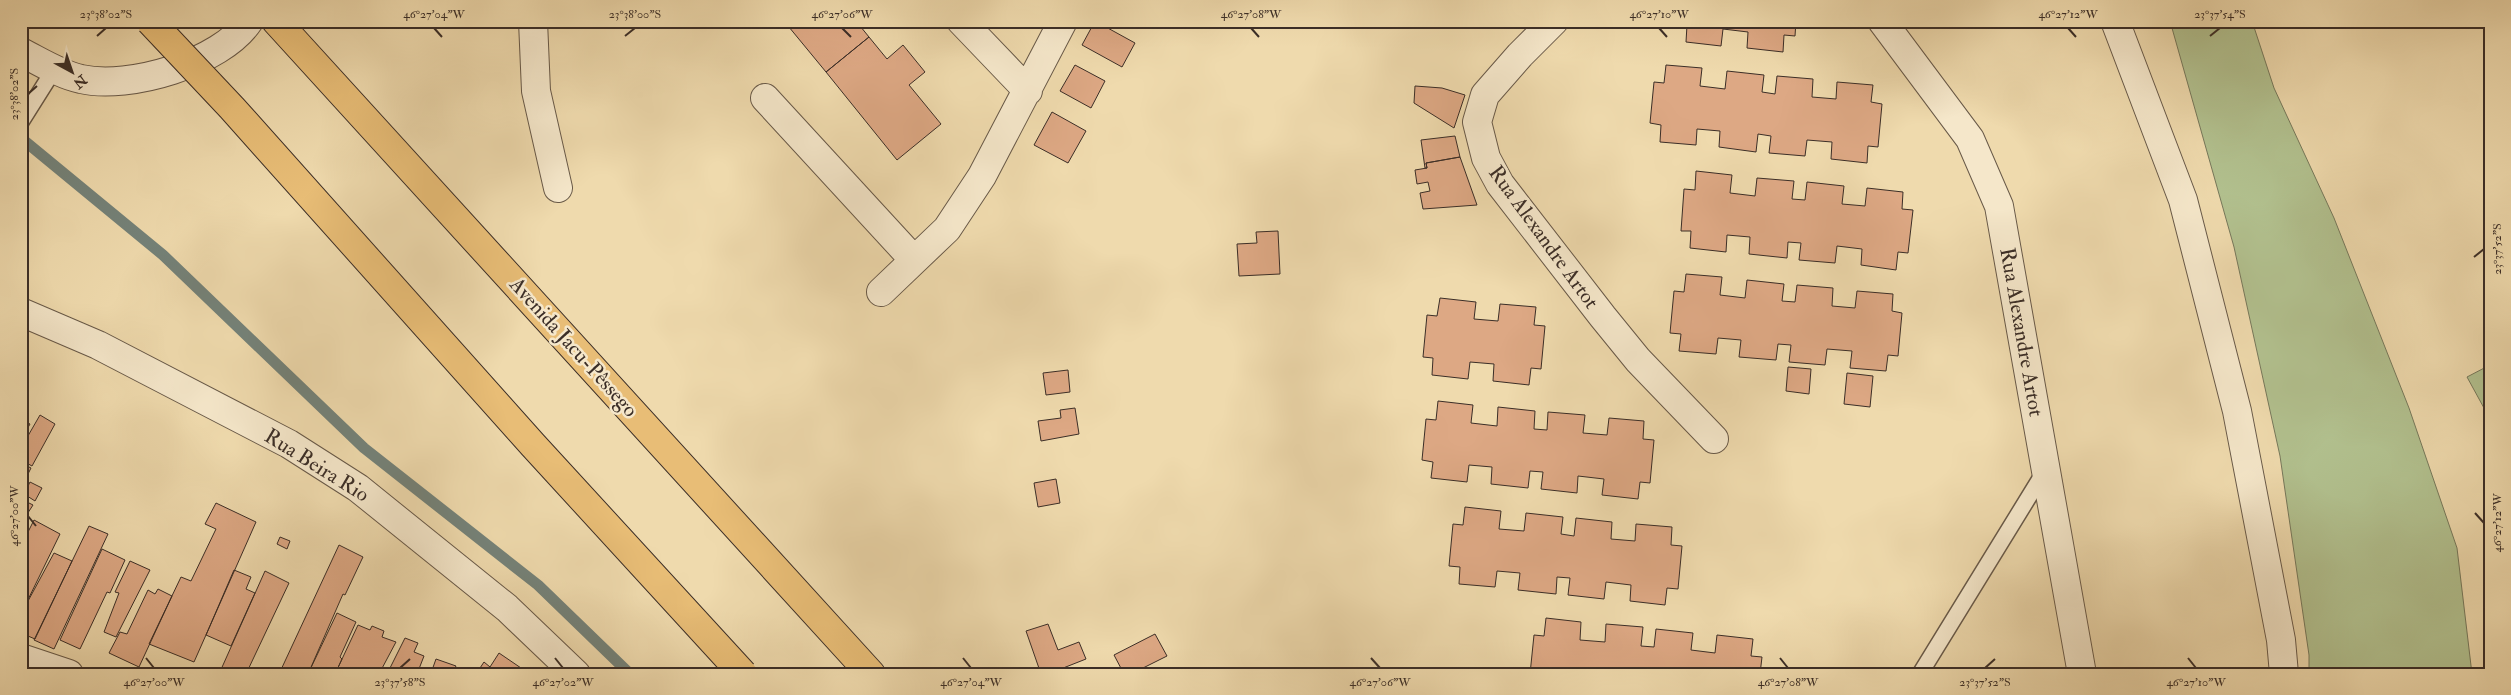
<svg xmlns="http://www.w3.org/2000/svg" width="2511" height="695" font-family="'IM FELL Double Pica',serif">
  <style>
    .green { fill: #b2c18f; stroke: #76785b }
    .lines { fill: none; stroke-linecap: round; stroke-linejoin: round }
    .stream { stroke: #748279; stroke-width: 11 }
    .building { fill: #dda884; stroke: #3b2e27 }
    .service-casing { stroke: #685948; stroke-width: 18 }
    .minor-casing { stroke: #685948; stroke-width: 30 }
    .trunk-casing { stroke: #3b2e27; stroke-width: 30 }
    .service { stroke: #f5e7ca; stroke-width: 15 }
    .minor { stroke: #f5e7ca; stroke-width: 28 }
    .trunk { stroke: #e8bd76; stroke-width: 28 }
    .trunk-bridge-casing { stroke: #3b2e27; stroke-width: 30; stroke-linecap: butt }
    .trunk-bridge { stroke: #e8bd76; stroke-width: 28 }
    .ticks { fill: none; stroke: #3b2e27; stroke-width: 2 }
    .labels { text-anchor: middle; stroke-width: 5; stroke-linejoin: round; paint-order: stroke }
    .street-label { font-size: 21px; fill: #3b2e27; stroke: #f5e7ca }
    .neatline { fill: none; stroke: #3b2e27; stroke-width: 2 }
    .ticks-label { font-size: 12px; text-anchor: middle; fill: #3b2e27 }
  </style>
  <rect width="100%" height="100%" fill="#efdaad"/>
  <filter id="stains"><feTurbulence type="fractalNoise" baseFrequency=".004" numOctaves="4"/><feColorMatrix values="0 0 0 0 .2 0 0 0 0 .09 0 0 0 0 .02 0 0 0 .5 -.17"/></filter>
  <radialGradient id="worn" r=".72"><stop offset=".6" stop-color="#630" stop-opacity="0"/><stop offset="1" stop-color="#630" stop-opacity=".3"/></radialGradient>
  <path class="green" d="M2170 21H2252L2274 88 2334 218 2409 408 2457 548 2472 674H2309V655L2280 456 2234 247Z
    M2490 365V419L2467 377Z"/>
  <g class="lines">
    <path class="stream" d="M21 138 163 255 364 448 538 585 630 674"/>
  </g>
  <path class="building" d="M784 21H856L869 37 826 72Z
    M1095 21 1135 43 1122 67 1082 45Z
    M1677 21H1796L1795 36 1784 35 1783 52 1747 48 1748 32 1723 29 1721 46 1686 42 1687 25 1677 24Z
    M869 37 887 59 903 45 925 72 909 85 941 124 897 160 826 72Z
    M1075 65 1105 81 1091 108 1060 91Z
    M1666 65 1702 68 1700 86 1725 89 1727 71 1764 75 1762 92 1775 94 1777 76 1813 79 1812 97 1836 99 1837 82 1873 85 1871 102 1882 104 1878 147 1868 146 1867 163 1831 159 1832 142 1807 140 1805 156 1769 153 1771 136 1758 134 1756 152 1719 147 1720 131 1697 129 1696 145 1660 142 1661 125 1650 123 1654 82 1664 83Z
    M1415 86 1442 88 1465 95 1454 128 1414 103Z
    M1052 112 1086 131 1068 163 1034 145Z
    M1455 136 1460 157 1426 163 1427 168H1425L1421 140Z
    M1460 157 1477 205 1423 209 1420 193 1430 191 1428 182 1417 184 1415 170 1427 168 1426 163Z
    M1696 171 1732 175 1730 193 1755 196 1757 178 1794 181 1792 199 1805 200 1807 182 1844 186 1842 204 1865 206 1867 188 1903 192 1902 209 1913 210 1908 253 1898 252 1896 270 1861 265 1862 249 1837 246 1835 263 1799 260 1801 243 1788 242 1787 258 1749 254 1750 237 1727 235 1726 252 1690 248 1691 231H1681L1684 189 1695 190Z
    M1278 231 1280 274 1239 276 1237 244 1257 243 1256 232Z
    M1686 274 1722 277 1720 295 1745 298 1747 280 1784 284 1782 301 1795 302 1797 285 1833 288 1832 306 1855 308 1857 291 1893 294 1892 311 1902 313 1898 356 1888 355 1886 371 1850 368 1852 351 1827 349 1825 365 1789 362 1791 345 1778 344 1776 360 1739 357 1741 340 1718 338 1716 354 1679 351 1681 334 1670 333 1674 291 1684 292Z
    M1440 298 1476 302 1474 319 1498 321 1500 304 1536 307 1534 325 1545 326 1541 369 1531 368 1529 385 1493 381 1494 364 1470 362 1468 379 1432 375 1433 358 1423 357 1427 315 1437 316Z
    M1788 367 1811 369 1809 394 1786 391Z
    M1068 370 1070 392 1046 395 1043 373Z
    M1847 373 1873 376 1870 407 1844 404Z
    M1438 401 1473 405 1471 423 1497 426 1498 407 1535 411 1534 429 1547 430 1548 412 1585 415 1583 433 1607 435 1609 418 1644 421 1643 439 1654 440 1650 483 1640 482 1638 499 1602 495 1604 479 1578 476 1577 493 1541 489 1543 472 1530 471 1528 488 1491 484 1492 467 1469 465 1467 482 1431 478 1433 462 1422 460 1426 419 1436 420Z
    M1075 408 1079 434 1041 441 1038 421 1061 418 1060 410Z
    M40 415 55 424 32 466 21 460V448Z
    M21 419 30 424 21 440Z
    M21 463 31 468 21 488Z
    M1056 479 1060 503 1038 507 1034 483Z
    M30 482 42 488 35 501 24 494Z
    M21 499 33 505 24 519 21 518Z
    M216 503 256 522 194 662 149 644 181 577 191 581 216 529 205 524Z
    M1465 507 1501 511 1499 529 1524 531 1526 513 1563 517 1561 534 1574 536 1576 518 1612 522 1611 539 1635 541 1636 524 1672 527 1671 545 1682 546 1678 589 1667 588 1665 605 1630 601 1631 585 1606 582 1604 599 1568 595 1570 578 1557 577 1556 594 1518 590 1520 573 1497 571 1495 587 1459 584 1460 567 1449 566 1453 524 1463 525Z
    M34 520 60 534 21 614V555L25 548 21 546Z
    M89 526 108 534 54 649 34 640Z
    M280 537 290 541 287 549 277 544Z
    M339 545 363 557 362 559 345 595 343 594 308 674H279Z
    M102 549 125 560 110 593 107 592 80 649 60 640Z
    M54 553 72 561 35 639 21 633V614Z
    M130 561 150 570 116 637 104 632 119 593 115 592Z
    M234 570 251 577 246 589 255 593 231 646 206 635Z
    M265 571 289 583 246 674H219Z
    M158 589 172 596 139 667 109 653 120 632 127 634 148 590 155 594Z
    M337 613 356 622 340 657 342 659 335 674H308Z
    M1546 618 1581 622 1580 640 1605 642 1606 624 1643 627 1641 646 1654 647 1656 629 1693 633 1691 650 1715 653 1717 635 1753 639 1751 656 1762 657 1760 674H1530L1534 635 1544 636Z
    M1048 624 1058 650 1079 642 1086 659 1048 674H1041L1026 631Z
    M358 625 370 630 372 626 384 631 382 637 396 642 379 674H335Z
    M1155 634 1167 656 1131 674H1124L1114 655Z
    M405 638 418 643 414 652 424 656 417 674H387Z
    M499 653 521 668 516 674H476L484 662 490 667Z
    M436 659 456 666 452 674H428L431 673Z"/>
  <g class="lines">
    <g class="service-casing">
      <path id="service" d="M21 122 55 68
        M1920 674 2046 469"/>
    </g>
    <g class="minor-casing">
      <path id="minor" d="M533 21 536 91 558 188
        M961 21 1028 91
        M1554 21 1520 55 1485 95 1477 122 1486 158 1500 184 1603 317 1638 360 1714 439
        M1882 21 1970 139 1999 206 2082 674
        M2115 21 2183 200 2237 411 2281 640 2284 674
        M21 52C39 61 61 75 81 79 129 90 221 63 249 21
        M765 98 914 260
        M881 292 947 229 982 176 1063 21
        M21 312 98 345 289 444 358 488 507 608 576 674
        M21 658 69 674"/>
    </g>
    <g class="trunk-casing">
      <path id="trunk" d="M276 21 871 674"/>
    </g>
    <use href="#service" class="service"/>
    <use href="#minor" class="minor"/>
    <use href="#trunk" class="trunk"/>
    <g class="trunk-bridge-casing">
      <path id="trunk-bridge" d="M150 21 232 108 533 445 743 674"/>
    </g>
    <use href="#trunk-bridge" class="trunk-bridge"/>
  </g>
  <path class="ticks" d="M434 28 442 37M842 28 851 37M1251 28 1259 37M1659 28 1667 37M2068 28 2076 37M97 36 106 28M625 36 635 28M2210 36 2220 28M28 94 37 86M2474 257 2484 249M2475 513 2484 523M28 516 36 526M146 658 154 668M555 658 563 668M963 658 971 668M1371 658 1380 668M1780 658 1788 668M2188 658 2196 668M400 668 410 659M1985 668 1995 659"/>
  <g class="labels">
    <g class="street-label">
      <text transform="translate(1544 237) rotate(54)" y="7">Rua Alexandre Artot</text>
      <text transform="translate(2022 332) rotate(80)" y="7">Rua Alexandre Artot</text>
      <text transform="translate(574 347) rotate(48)" y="7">Avenida Jacu-Pêssego</text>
      <text transform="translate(317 465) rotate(32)" y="7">Rua Beira Rio</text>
    </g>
  </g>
  <rect width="2511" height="695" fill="none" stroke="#efdaad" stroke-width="55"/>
  <g transform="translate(72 72) rotate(140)" stroke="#f5e7ca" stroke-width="4" paint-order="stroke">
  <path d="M0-4L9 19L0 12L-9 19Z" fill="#3b2e27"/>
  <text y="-8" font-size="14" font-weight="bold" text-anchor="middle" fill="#3b2e27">N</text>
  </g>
  <rect x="28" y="28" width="2456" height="640" class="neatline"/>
  <g class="ticks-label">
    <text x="106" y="18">23°38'02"S</text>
    <text x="434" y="18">46°27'04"W</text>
    <text x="635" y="18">23°38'00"S</text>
    <text x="842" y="18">46°27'06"W</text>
    <text x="1251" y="18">46°27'08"W</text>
    <text x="1659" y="18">46°27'10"W</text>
    <text x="2068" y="18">46°27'12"W</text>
    <text x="2220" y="18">23°37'54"S</text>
    <text transform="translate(14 94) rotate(-90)" y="4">23°38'02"S</text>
    <text transform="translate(2497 249) rotate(-90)" y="4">23°37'52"S</text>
    <text transform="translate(14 516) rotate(-90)" y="4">46°27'00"W</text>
    <text transform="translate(2497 523) rotate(-90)" y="4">46°27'12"W</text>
    <text x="154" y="686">46°27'00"W</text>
    <text x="400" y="686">23°37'58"S</text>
    <text x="563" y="686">46°27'02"W</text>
    <text x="971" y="686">46°27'04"W</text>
    <text x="1380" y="686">46°27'06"W</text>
    <text x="1788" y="686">46°27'08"W</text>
    <text x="1985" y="686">23°37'52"S</text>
    <text x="2196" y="686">46°27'10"W</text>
  </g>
  <rect width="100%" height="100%" filter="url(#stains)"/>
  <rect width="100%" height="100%" fill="url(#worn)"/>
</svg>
